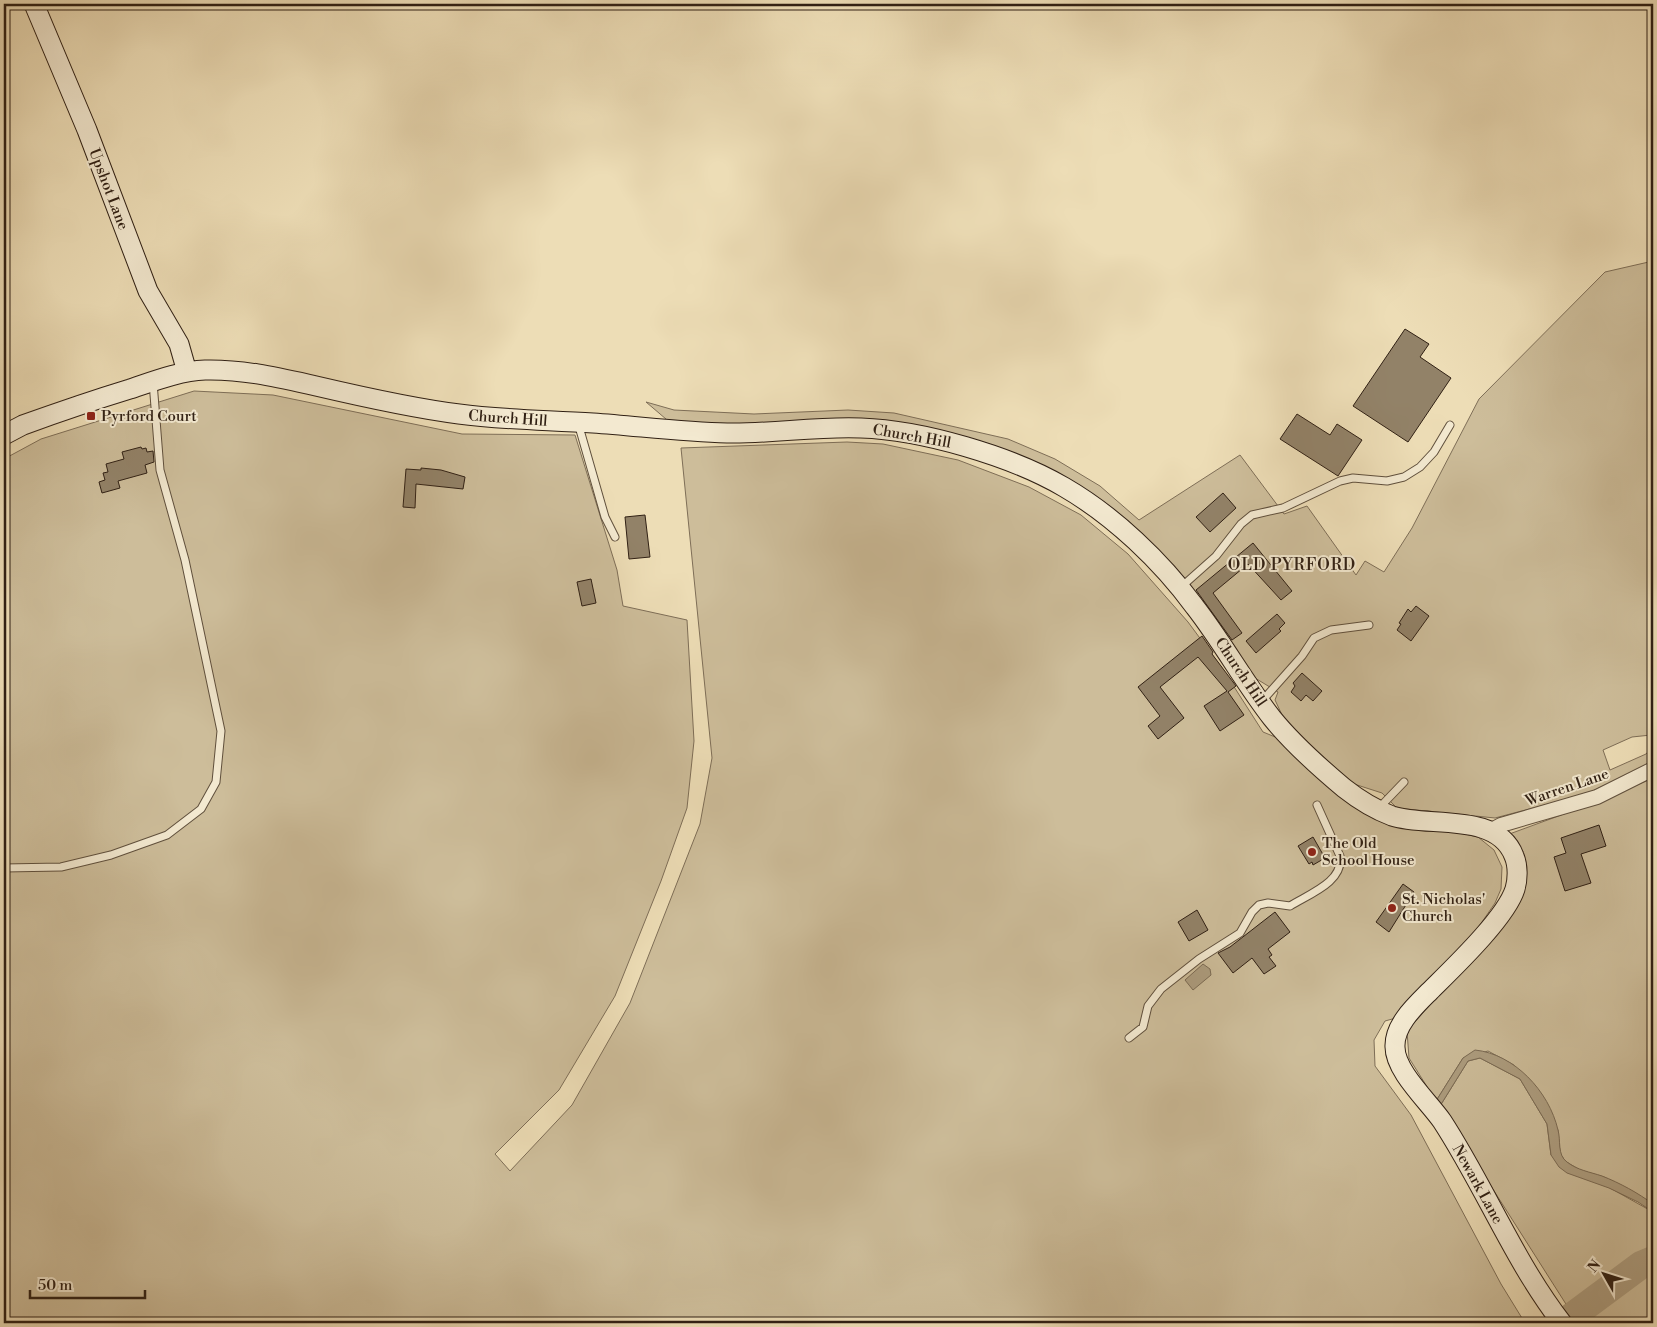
<svg xmlns="http://www.w3.org/2000/svg" width="1657" height="1327" font-family="'Libre Bodoni',serif">
  <style>
    .green { fill: #cdbd9a; stroke: #7e6e57 }
    .water { fill: #ad9d7f; stroke: #7b6b54 }
    .lines { fill: none; stroke-linecap: round; stroke-linejoin: round }
    .river { stroke: #ad9d7f; stroke-width: 28 }
    .building { fill: #928268; stroke: #302014 }
    .lane-casing { stroke: #5f4f3c; stroke-width: 9 }
    .street-casing { stroke: #5f4f3c; stroke-width: 16 }
    .secondary-casing { stroke: #302014; stroke-width: 21 }
    .lane { stroke: #f3e9d0; stroke-width: 7 }
    .street { stroke: #f3e9d0; stroke-width: 14 }
    .secondary { stroke: #f3e9d0; stroke-width: 19 }
    .poi-dot { fill: #8f2418; stroke: #f3e9d0; stroke-width: 2 }
    .labels { text-anchor: middle; stroke-width: 4; stroke-linejoin: round; paint-order: stroke }
    .street-label { font-size: 15px; fill: #302014; stroke: #f3e9d0 }
    .poi-label { font-size: 15px; fill: #302014; stroke: #f3e9d0; text-anchor: start }
    .neighbourhood-label { font-size: 16px; letter-spacing: 1px; fill: #302014; stroke: #f3e9d0 }
  </style>
  <rect width="100%" height="100%" fill="#edddb6"/>
  <filter id="stains"><feTurbulence type="fractalNoise" baseFrequency=".004" numOctaves="4"/><feColorMatrix values="0 0 0 0 .2 0 0 0 0 .09 0 0 0 0 .02 0 0 0 .5 -.17"/></filter>
  <radialGradient id="worn" r=".72"><stop offset=".6" stop-color="#630" stop-opacity="0"/><stop offset="1" stop-color="#630" stop-opacity=".3"/></radialGradient>
  <path class="green" d="M1653 261V739L1651 735 1632 737 1603 750 1610 770 1646 754 1653 746V763L1586 794 1495 818 1397 808 1382 793 1354 784 1315 750 1283 717 1275 700 1278 692 1255 678 1229 644 1130 530 960 442 673 425 646 402 674 410 754 414 848 410 894 413 1008 439 1055 459 1100 486 1139 520 1240 455 1284 514 1307 506 1356 575 1365 561 1384 572 1412 528 1479 399 1605 272Z
    M194 391 273 395 462 434 575 435 617 570 623 606 687 620 694 741 687 808 661 881 615 996 559 1090 495 1154 510 1171 572 1105 630 1003 700 824 712 758 681 448 847 442 883 444 958 460 1029 487 1081 515 1128 554 1188 622 1222 668 1263 732 1285 741 1331 787 1452 831 1478 837 1494 850 1502 867 1501 889 1495 903 1469 941 1396 1018 1385 1021 1374 1040 1375 1066 1411 1115 1501 1284 1525 1323H4V459L41 439Z
    M1653 778V1204L1604 1177 1580 1170 1565 1161 1560 1153 1558 1130 1514 1065 1488 1051 1463 1058 1436 1101 1409 1058 1407 1031 1460 971 1514 904 1504 836 1602 800Z
    M1480 1058 1520 1079 1547 1124 1551 1155 1653 1212V1250L1571 1312 1440 1106 1468 1061Z
    M1653 1264V1323H1581L1578 1320Z"/>
  <path class="water" d="M1203 964 1210 969 1211 975 1193 990 1185 980Z
    M1475 1050C1514 1054 1549 1091 1558 1130 1561 1140 1557 1155 1567 1162 1577 1170 1590 1172 1602 1176 1620 1183 1638 1193 1653 1204V1212L1638 1202 1609 1188 1567 1173 1559 1167 1551 1155 1547 1124 1520 1079 1480 1058 1468 1061 1440 1106 1436 1101 1463 1058Z
    M1653 1250V1264L1578 1320 1571 1312Z"/>
  <g class="lines">
    <path class="river" d="M1563 1323 1641 1265 1653 1260"/>
  </g>
  <path class="building" d="M1405 329 1429 344 1420 357 1451 378 1408 442 1353 406Z
    M1297 414 1330 435 1337 424 1362 440 1338 476 1280 439Z
    M141 447 142 449 146 448 147 452 153 451 154 462 145 465 147 473 118 481 120 488 102 493 99 482 105 480 103 473 108 472 106 464 124 459 122 452Z
    M421 468 441 470 465 477 463 489 416 484 415 508 403 507 406 469 421 470Z
    M1223 493 1236 508 1210 532 1196 517Z
    M645 515 650 557 629 559 625 517Z
    M1253 543 1292 591 1281 600 1248 564 1213 593 1242 633 1232 640 1196 590Z
    M591 579 596 603 582 606 577 582Z
    M1416 606 1429 616 1411 641 1397 630 1401 624 1399 623 1408 609 1411 612Z
    M1277 614 1285 623 1279 629 1281 631 1256 653 1246 641Z
    M1202 636 1213 652 1212 654 1236 686 1228 692 1244 715 1220 731 1204 706 1227 691 1198 657 1160 687 1184 718 1158 739 1148 726 1160 716 1138 687Z
    M1302 673 1322 691 1313 701 1306 695 1301 701 1291 692 1295 686 1293 683Z
    M1599 825 1606 846 1581 854 1591 883 1565 891 1554 857 1566 853 1561 838Z
    M1313 837 1325 858 1313 865 1312 862 1309 864 1298 846Z
    M1403 884 1414 892 1389 932 1376 922Z
    M1197 910 1208 930 1189 941 1178 922Z
    M1275 912 1290 932 1268 949 1272 955 1269 957 1276 966 1264 974 1252 958 1233 973 1218 953 1230 947Z"/>
  <g class="lines">
    <g class="lane-casing">
      <path id="lane" d="M578 423 605 517 615 537
        M1180 588 1216 556 1241 524 1252 515 1283 508 1340 481 1353 478 1387 481 1404 477 1420 467 1434 452 1450 425
        M1261 702 1302 656 1314 638 1331 630 1369 625
        M1379 808 1404 782
        M4 868 61 867 111 855 167 835 201 809 216 782 221 731 185 560 160 470 153 382
        M1129 1038 1143 1027 1148 1006 1161 989 1199 959 1240 933 1252 912 1259 905 1268 903 1290 906C1309 894 1344 882 1340 856L1317 805"/>
    </g>
    <g class="street-casing">
      <path id="street" d="M1490 831 1501 825 1597 797 1653 769"/>
    </g>
    <g class="secondary-casing">
      <path id="secondary" d="M34 4 87 130 148 291 179 344 187 372
        M4 435 23 425C59 412 94 400 130 389 154 381 180 371 205 370 243 369 280 378 316 386 363 397 411 408 459 414 503 420 548 420 593 423 637 426 682 432 727 433 772 434 816 426 861 428 922 430 1011 456 1064 487 1114 516 1161 561 1195 607 1223 643 1244 682 1272 718 1293 744 1319 767 1344 788 1358 799 1376 810 1392 816 1427 828 1497 811 1514 856 1518 865 1518 879 1515 889 1506 918 1452 969 1430 991 1415 1006 1394 1025 1395 1047 1395 1071 1428 1101 1442 1121 1485 1187 1514 1261 1562 1323"/>
    </g>
    <use href="#lane" class="lane"/>
    <use href="#street" class="street"/>
    <use href="#secondary" class="secondary"/>
  </g>
  <g class="poi-dot">
    <rect x="86" y="411" width="10" height="10" rx="2.5"/>
    <circle cx="1312" cy="852" r="5"/>
    <circle cx="1392" cy="908" r="5"/>
  </g>
  <g class="labels">
    <g class="street-label">
      <text transform="translate(109 189) rotate(69)" y="5">Upshot Lane</text>
      <text transform="translate(508 418) rotate(4)" y="5">Church Hill</text>
      <text transform="translate(912 436) rotate(10)" y="5">Church Hill</text>
      <text transform="translate(1241 672) rotate(56)" y="5">Church Hill</text>
      <text transform="translate(1567 787) rotate(-19)" y="5">Warren Lane</text>
      <text transform="translate(1478 1184) rotate(61)" y="5">Newark Lane</text>
    </g>
    <g class="poi-label">
      <text x="101" y="421">Pyrford Court</text>
      <text x="1322" y="848">The Old<tspan x="1322" dy="17">School House</tspan></text>
      <text x="1402" y="904">St. Nicholas'<tspan x="1402" dy="17">Church</tspan></text>
    </g>
    <g class="neighbourhood-label">
      <text x="1292" y="570">OLD PYRFORD</text>
    </g>
  </g>
  <rect width="1657" height="1327" fill="none" stroke="#edddb6" stroke-width="20"/>
  <rect x="5" y="5" width="1647" height="1317" fill="none" stroke="#302014" stroke-width="2.5"/>
  <rect x="10" y="10" width="1637" height="1307" fill="none" stroke="#302014"/>
  <g transform="translate(1604 1274) rotate(309)" stroke="#f3e9d0" stroke-width="4" paint-order="stroke">
  <path d="M0-4L9 19L0 12L-9 19Z" fill="#302014"/>
  <text y="-8" font-size="14" font-weight="bold" text-anchor="middle" fill="#302014">N</text>
  </g>
  <path d="M30 1290v8h115v-8" fill="none" stroke="#302014" stroke-width="2.5"/>
  <text x="38" y="1290" font-size="15" fill="#302014" stroke="#f3e9d0" stroke-width="4" paint-order="stroke">50 m</text>
  <rect width="100%" height="100%" filter="url(#stains)"/>
  <rect width="100%" height="100%" fill="url(#worn)"/>
</svg>
